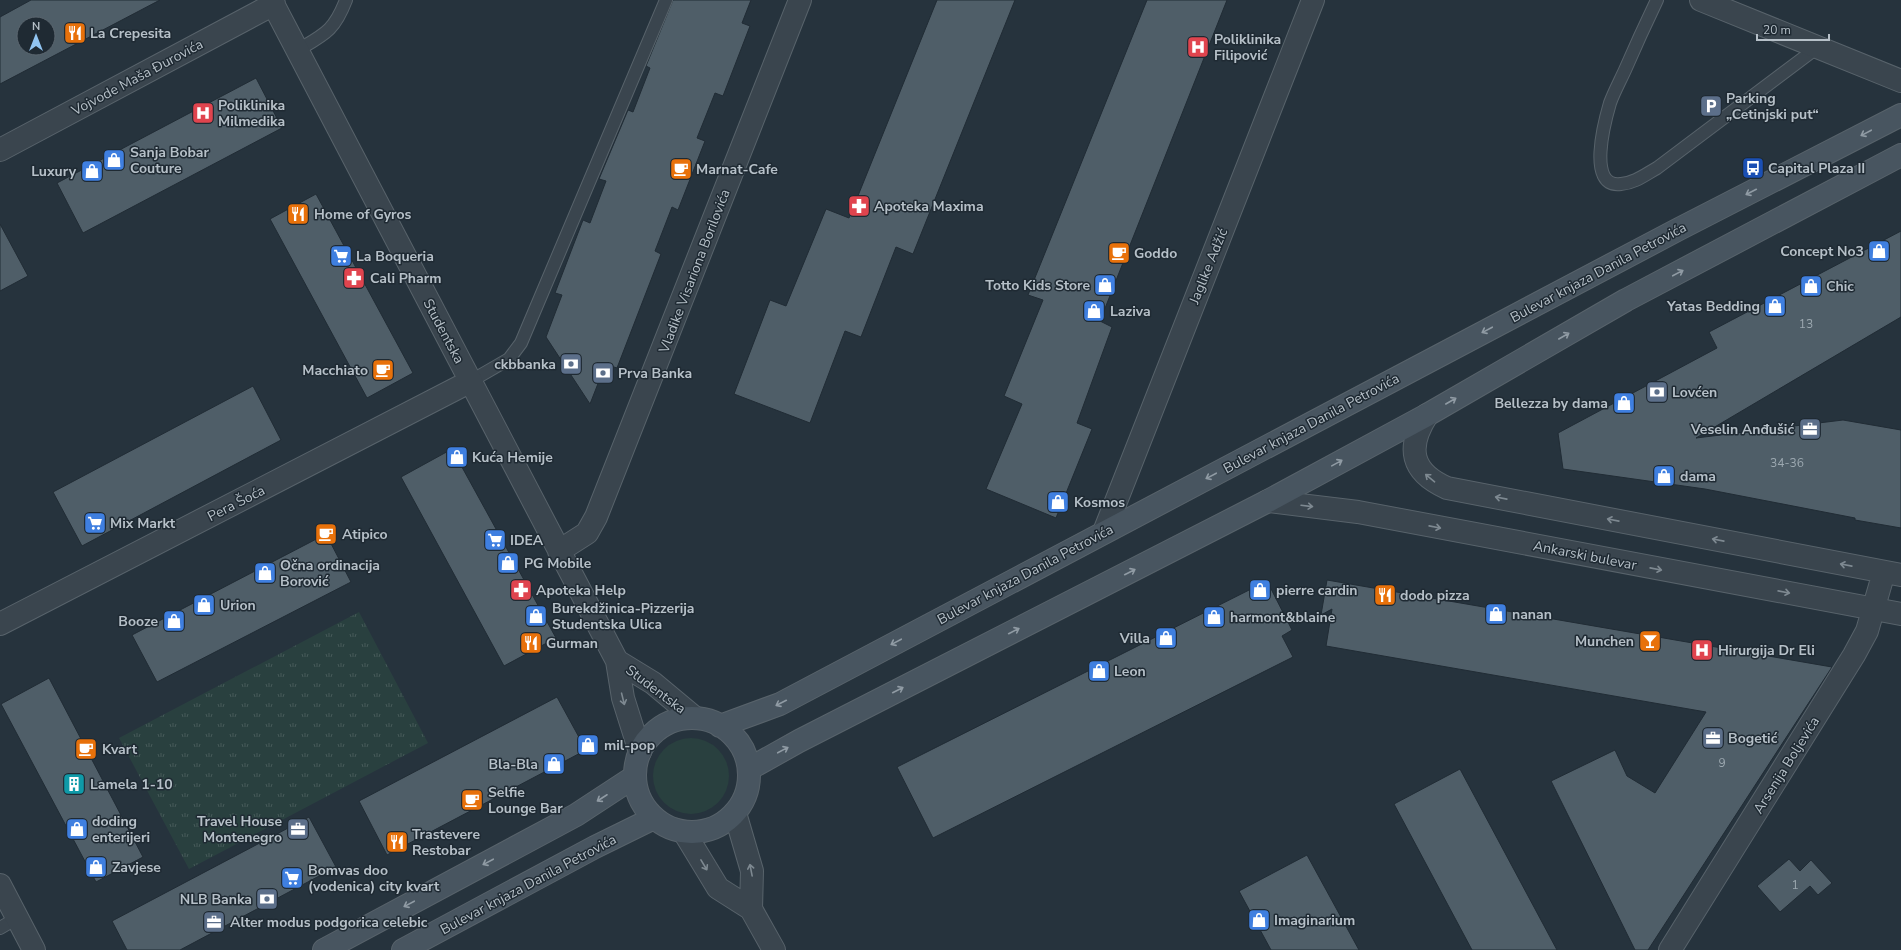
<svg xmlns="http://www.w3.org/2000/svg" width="1901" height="950" font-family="'Nunito Sans',sans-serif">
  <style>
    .grass { fill: #29403f }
    .park { fill: url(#park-tufts) }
    .building { fill: #4f5e68; stroke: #212c35; fill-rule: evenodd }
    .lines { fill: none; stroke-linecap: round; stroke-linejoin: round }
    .service-casing { stroke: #58636b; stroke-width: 14 }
    .minor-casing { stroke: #58636b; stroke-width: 24 }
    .secondary-casing { stroke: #58636b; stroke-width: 24 }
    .service { stroke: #3a454e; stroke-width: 12 }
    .minor { stroke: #3a454e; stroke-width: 22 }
    .secondary { stroke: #485560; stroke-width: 22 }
    .oneway { stroke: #909ba4 }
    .oneway2 { stroke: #7e8991 }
    .labels { text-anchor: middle; stroke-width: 3; stroke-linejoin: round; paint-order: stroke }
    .number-label { font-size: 12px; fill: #9ca8b0 }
    .poi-label { font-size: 14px; font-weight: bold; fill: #b6c0c8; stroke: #1f2a33; text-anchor: start }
    .street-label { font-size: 14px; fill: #b6c0c8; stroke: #1f2a33 }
  </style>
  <defs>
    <pattern id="park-tufts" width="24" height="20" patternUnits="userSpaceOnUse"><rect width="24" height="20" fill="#29403f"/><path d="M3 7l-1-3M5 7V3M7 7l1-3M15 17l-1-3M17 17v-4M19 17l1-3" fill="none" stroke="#465a59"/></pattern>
  </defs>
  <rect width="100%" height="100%" fill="#26333d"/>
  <path class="grass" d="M653 776a38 38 0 1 1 76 0a38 38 0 1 1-76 0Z"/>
  <path class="park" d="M359 612 428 743 189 869 119 738Z"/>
  <path class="building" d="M31 0H160L0 84V17ZM24 24H48V48H24Z
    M673 0H751L742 23 750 26 723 96 715 93 697 138 705 141 678 210 672 207 655 251 661 254 617 368 611 366 604 383 599 381 590 404 546 337 562 295 555 293 583 220 590 223 606 181 599 179 628 110 633 112 650 68 646 66Z
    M937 0H1015L913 254 896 247 861 337 845 331 810 423 734 394 770 300 786 306 826 209 849 218Z
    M1147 0H1227L1100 321 1112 327 1077 423 1092 429 1056 518 986 489 1022 404 1004 396 1043 300 1028 295Z
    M256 78 282 128 83 233 57 183Z
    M316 194 413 373 367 398 270 219Z
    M0 224 28 276 0 291Z
    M1901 231V317L1696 438 1843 420 1901 430V528L1855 520V518L1705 489 1563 469 1558 433 1717 348 1709 332Z
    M253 386 281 440 82 546 53 492Z
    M452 449 556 638 504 666 401 477Z
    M326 534 351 582 157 682 132 635Z
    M1327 580 1832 667 1648 950H1635L1551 781 1615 750 1627 776 1655 793 1706 712 1326 646 1332 609 1321 615Z
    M1267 581 1292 630 1282 636 1293 657 933 838 897 767Z
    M49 678 143 857 96 882 1 704Z
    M557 697 586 750 387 855 359 801Z
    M1460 769 1557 950H1472L1394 804Z
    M309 817 336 867 180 950H127L112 921Z
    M1307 855 1359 950H1271L1239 891Z
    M1789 859 1800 871 1811 860 1832 883 1818 895 1810 886 1780 912 1757 886Z"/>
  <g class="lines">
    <g class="service-casing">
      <path id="service" d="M1657 0C1646 23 1635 47 1625 70 1620 81 1614 92 1610 103 1605 120 1586 189 1621 184 1635 183 1646 174 1657 168L1818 47
        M298 50C325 34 334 31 346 0
        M471 381 509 359 521 343 666 0
        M0 928 17 918"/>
    </g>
    <g class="minor-casing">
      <path id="minor" d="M271 0 617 661 623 698 640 752
        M1701 0 1901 81
        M0 150 274 4
        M1427 415C1406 448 1411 472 1447 488L1901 575
        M1268 501 1358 512 1901 614
        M1104 532 1313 0
        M559 551 587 533 596 517 800 0
        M0 624 471 381
        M617 661 653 683 695 718
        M735 813 752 871 751 909
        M684 832 718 888 751 909 774 950
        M0 885 34 950
        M1670 950 1854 655 1867 631 1884 572"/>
    </g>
    <g class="secondary-casing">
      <path id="secondary" d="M635 775a57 57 0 1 1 114 0a57 57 0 1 1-114 0Z
        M720 726 780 704 1679 229 1901 115
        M749 769 799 741 1268 501 1427 415 1626 300 1901 155
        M324 950 576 815 634 777
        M403 950 595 847 654 818"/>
    </g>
    <use href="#service" class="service"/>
    <use href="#minor" class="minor"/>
    <use href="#secondary" class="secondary"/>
  </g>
  <defs><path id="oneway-shaft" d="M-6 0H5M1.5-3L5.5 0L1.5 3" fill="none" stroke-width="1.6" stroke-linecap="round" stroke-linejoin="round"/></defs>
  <g class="oneway">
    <use href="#oneway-shaft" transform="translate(1866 133) rotate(152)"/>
    <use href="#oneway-shaft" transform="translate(1751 192) rotate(153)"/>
    <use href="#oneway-shaft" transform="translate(1678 273) rotate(-28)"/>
    <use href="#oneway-shaft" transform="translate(1487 330) rotate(152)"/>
    <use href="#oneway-shaft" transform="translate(1564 336) rotate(-30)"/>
    <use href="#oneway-shaft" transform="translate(1451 401) rotate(-30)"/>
    <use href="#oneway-shaft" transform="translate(1337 463) rotate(-29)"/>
    <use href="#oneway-shaft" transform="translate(1211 476) rotate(152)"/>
    <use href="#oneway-shaft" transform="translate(1130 572) rotate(-27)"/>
    <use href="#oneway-shaft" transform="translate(1014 631) rotate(-27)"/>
    <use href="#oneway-shaft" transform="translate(896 642) rotate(152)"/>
    <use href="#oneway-shaft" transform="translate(898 690) rotate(-27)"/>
    <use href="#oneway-shaft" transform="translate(781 703) rotate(153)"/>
    <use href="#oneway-shaft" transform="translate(783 750) rotate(-28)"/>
    <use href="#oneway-shaft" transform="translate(602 798) rotate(147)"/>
    <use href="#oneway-shaft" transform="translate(488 862) rotate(152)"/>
    <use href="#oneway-shaft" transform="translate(409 904) rotate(152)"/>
  </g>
  <g class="oneway2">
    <use href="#oneway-shaft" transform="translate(1430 478) rotate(-140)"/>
    <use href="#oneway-shaft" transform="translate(1501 498) rotate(-169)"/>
    <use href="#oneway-shaft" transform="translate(1307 506) rotate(7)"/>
    <use href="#oneway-shaft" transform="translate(1613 520) rotate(-169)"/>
    <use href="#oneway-shaft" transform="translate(1435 527) rotate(11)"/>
    <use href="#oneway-shaft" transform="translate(1718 540) rotate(-169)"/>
    <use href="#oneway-shaft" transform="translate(1846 565) rotate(-169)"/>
    <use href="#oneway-shaft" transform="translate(1656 569) rotate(11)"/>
    <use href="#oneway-shaft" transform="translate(1784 592) rotate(11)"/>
    <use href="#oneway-shaft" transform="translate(623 699) rotate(76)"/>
    <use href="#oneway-shaft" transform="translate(704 865) rotate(59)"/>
    <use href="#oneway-shaft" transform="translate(751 870) rotate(-101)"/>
  </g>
  <defs>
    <g id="restaurant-square" transform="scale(1.15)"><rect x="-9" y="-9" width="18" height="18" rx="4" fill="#e8710a" stroke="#1f2a33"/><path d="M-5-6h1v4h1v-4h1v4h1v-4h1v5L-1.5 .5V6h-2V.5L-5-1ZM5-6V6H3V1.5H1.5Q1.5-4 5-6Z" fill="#fff"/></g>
    <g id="hospital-square" transform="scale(1.15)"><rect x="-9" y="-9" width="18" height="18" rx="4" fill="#e0444e" stroke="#1f2a33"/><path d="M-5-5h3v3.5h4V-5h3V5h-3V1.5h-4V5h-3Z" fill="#fff"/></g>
    <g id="parking-square" transform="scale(1.15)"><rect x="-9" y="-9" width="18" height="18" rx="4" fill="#5c6f8a" stroke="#1f2a33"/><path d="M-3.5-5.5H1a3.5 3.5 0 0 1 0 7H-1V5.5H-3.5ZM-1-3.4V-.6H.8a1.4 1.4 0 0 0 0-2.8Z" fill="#fff"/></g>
    <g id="shop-square" transform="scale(1.15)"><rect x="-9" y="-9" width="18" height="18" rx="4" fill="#3f7fe0" stroke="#1f2a33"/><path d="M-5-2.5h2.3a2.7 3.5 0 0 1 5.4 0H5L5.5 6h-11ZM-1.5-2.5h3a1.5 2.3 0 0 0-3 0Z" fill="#fff"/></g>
    <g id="bus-square" transform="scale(1.15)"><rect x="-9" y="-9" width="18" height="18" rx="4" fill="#1a4fb4" stroke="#1f2a33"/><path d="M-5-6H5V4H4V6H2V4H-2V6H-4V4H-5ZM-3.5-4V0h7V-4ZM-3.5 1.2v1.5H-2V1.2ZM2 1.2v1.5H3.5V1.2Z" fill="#fff"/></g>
    <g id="cafe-square" transform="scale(1.15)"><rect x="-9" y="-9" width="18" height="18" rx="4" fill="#e8710a" stroke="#1f2a33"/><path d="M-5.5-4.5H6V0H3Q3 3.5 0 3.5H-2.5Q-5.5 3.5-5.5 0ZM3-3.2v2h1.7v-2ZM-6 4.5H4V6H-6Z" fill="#fff"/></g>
    <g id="pharmacy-square" transform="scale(1.15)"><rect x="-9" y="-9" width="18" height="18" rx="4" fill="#e0444e" stroke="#1f2a33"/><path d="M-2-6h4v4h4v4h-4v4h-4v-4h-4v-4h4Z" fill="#fff"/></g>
    <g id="supermarket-square" transform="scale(1.15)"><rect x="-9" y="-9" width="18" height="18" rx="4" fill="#3f7fe0" stroke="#1f2a33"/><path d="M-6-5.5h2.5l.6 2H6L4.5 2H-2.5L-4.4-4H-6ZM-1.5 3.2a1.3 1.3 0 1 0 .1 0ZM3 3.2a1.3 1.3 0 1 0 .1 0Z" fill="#fff"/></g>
    <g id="bank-square" transform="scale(1.15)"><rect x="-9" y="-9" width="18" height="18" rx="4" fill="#5c6f8a" stroke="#1f2a33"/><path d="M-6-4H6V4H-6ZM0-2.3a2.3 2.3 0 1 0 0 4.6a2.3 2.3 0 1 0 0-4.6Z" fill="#fff"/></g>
    <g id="office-square" transform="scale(1.15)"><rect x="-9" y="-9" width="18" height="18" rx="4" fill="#5c6f8a" stroke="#1f2a33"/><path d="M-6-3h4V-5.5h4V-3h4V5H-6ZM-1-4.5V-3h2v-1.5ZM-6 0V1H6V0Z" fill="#fff"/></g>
    <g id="bar-square" transform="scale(1.15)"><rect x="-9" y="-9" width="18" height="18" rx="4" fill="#e8710a" stroke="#1f2a33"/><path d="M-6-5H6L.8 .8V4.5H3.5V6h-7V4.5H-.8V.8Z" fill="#fff"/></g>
    <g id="building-square" transform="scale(1.15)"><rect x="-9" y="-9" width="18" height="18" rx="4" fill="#0f9aa8" stroke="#1f2a33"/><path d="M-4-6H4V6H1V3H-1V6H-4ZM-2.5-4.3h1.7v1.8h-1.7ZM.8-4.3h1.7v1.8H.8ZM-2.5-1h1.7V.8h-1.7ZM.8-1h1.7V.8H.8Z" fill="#fff"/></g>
  </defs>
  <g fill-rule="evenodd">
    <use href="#restaurant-square" x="75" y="33"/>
    <use href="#hospital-square" x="1198" y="47"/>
    <use href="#parking-square" x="1711" y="106"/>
    <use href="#hospital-square" x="203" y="113"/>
    <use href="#shop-square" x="114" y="160"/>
    <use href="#bus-square" x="1753" y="168"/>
    <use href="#cafe-square" x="681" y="169"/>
    <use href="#shop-square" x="92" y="171"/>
    <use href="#pharmacy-square" x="859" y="206"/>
    <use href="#restaurant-square" x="298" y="214"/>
    <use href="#shop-square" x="1879" y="251"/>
    <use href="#cafe-square" x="1119" y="253"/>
    <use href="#supermarket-square" x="341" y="256"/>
    <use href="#pharmacy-square" x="354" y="278"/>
    <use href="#shop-square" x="1105" y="285"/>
    <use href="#shop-square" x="1811" y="286"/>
    <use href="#shop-square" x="1775" y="306"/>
    <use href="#shop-square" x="1094" y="311"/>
    <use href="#bank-square" x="571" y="364"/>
    <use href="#cafe-square" x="383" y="370"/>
    <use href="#bank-square" x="603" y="373"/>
    <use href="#bank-square" x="1657" y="392"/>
    <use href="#shop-square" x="1624" y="403"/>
    <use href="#office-square" x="1810" y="429"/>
    <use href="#shop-square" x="457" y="457"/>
    <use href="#shop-square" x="1664" y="476"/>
    <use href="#shop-square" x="1058" y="502"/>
    <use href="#supermarket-square" x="95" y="523"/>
    <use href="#cafe-square" x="326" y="534"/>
    <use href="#supermarket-square" x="495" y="540"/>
    <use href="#shop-square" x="508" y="563"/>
    <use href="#shop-square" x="265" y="573"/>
    <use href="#pharmacy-square" x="521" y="590"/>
    <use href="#shop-square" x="1260" y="590"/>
    <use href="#restaurant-square" x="1385" y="595"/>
    <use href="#shop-square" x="204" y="605"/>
    <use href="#shop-square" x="1496" y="614"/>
    <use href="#shop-square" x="536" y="616"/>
    <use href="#shop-square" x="1214" y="617"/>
    <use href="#shop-square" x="174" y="621"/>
    <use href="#shop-square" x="1166" y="638"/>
    <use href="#bar-square" x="1650" y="641"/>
    <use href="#restaurant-square" x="531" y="643"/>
    <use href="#hospital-square" x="1702" y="650"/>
    <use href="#shop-square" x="1099" y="671"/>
    <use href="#office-square" x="1713" y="738"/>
    <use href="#shop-square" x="588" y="745"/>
    <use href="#cafe-square" x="86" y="749"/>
    <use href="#shop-square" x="554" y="764"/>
    <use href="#building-square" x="74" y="784"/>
    <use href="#cafe-square" x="472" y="800"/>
    <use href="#shop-square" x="77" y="829"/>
    <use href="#office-square" x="298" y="829"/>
    <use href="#restaurant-square" x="397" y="842"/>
    <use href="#shop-square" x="96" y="867"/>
    <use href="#supermarket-square" x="292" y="878"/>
    <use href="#bank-square" x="267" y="899"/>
    <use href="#shop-square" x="1259" y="920"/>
    <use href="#office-square" x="214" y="922"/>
  </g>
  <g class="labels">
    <g class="number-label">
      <text x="1806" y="328">13</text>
      <text x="1787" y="467">34-36</text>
      <text x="1722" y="767">9</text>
      <text x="1795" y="889">1</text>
    </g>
    <g class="poi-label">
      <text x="90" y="38">La Crepesita</text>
      <text x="1214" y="44">Poliklinika<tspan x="1214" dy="16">Filipović</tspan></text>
      <text x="1726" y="103">Parking<tspan x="1726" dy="16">„Cetinjski put“</tspan></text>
      <text x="218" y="110">Poliklinika<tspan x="218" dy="16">Milmedika</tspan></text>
      <text x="130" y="157">Sanja Bobar<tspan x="130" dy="16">Couture</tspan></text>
      <text x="1768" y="173">Capital Plaza II</text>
      <text x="696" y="174">Marnat-Cafe</text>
      <text x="76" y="176" text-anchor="end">Luxury</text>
      <text x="874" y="211">Apoteka Maxima</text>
      <text x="314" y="219">Home of Gyros</text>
      <text x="1864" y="256" text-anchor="end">Concept No3</text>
      <text x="1134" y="258">Goddo</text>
      <text x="356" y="261">La Boqueria</text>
      <text x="370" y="283">Cali Pharm</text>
      <text x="1090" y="290" text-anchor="end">Totto Kids Store</text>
      <text x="1826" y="291">Chic</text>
      <text x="1760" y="311" text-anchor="end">Yatas Bedding</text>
      <text x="1110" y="316">Laziva</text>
      <text x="556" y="369" text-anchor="end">ckbbanka</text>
      <text x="368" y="375" text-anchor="end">Macchiato</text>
      <text x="618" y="378">Prva Banka</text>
      <text x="1672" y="397">Lovćen</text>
      <text x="1608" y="408" text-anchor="end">Bellezza by dama</text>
      <text x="1794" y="434" text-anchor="end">Veselin Anđušić</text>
      <text x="472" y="462">Kuća Hemije</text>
      <text x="1680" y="481">dama</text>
      <text x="1074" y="507">Kosmos</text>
      <text x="110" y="528">Mix Markt</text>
      <text x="342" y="539">Atipico</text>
      <text x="510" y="545">IDEA</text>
      <text x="524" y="568">PG Mobile</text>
      <text x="280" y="570">Očna ordinacija<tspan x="280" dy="16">Borović</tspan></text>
      <text x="536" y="595">Apoteka Help</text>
      <text x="1276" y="595">pierre cardin</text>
      <text x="1400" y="600">dodo pizza</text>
      <text x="220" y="610">Urion</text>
      <text x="552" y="613">Burekdžinica-Pizzerija<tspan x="552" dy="16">Studentska Ulica</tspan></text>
      <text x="1512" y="619">nanan</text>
      <text x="1230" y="622">harmont&amp;blaine</text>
      <text x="158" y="626" text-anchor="end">Booze</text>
      <text x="1150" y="643" text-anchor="end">Villa</text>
      <text x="1634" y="646" text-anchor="end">Munchen</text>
      <text x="546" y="648">Gurman</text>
      <text x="1718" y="655">Hirurgija Dr Eli</text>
      <text x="1114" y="676">Leon</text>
      <text x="1728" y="743">Bogetić</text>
      <text x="604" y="750">mil-pop</text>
      <text x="102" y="754">Kvart</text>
      <text x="538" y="769" text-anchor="end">Bla-Bla</text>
      <text x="90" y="789">Lamela 1-10</text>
      <text x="488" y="797">Selfie<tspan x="488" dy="16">Lounge Bar</tspan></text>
      <text x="92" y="826">doding<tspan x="92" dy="16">enterijeri</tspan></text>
      <text x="282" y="826" text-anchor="end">Travel House<tspan x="282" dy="16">Montenegro</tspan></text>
      <text x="412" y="839">Trastevere<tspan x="412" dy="16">Restobar</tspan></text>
      <text x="112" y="872">Zavjese</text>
      <text x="308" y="875">Bomvas doo<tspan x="308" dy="16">(vodenica) city kvart</tspan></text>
      <text x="252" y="904" text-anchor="end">NLB Banka</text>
      <text x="1274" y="925">Imaginarium</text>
      <text x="230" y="927">Alter modus podgorica celebic</text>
    </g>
    <g class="street-label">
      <text transform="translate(137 77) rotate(-28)" y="5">Vojvode Maša Đurovića</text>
      <text transform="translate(1208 266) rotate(-68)" y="5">Jaglike Adžić</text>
      <text transform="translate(694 271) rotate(-69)" y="5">Vladike Visariona Borilovića</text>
      <text transform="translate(1598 272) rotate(-28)" y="5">Bulevar knjaza Danila Petrovića</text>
      <text transform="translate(444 331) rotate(62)" y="5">Studentska</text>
      <text transform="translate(1311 423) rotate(-28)" y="5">Bulevar knjaza Danila Petrovića</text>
      <text transform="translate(236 503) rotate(-27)" y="5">Pera Šoća</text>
      <text transform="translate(1585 555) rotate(11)" y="5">Ankarski bulevar</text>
      <text transform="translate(1025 574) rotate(-28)" y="5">Bulevar knjaza Danila Petrovića</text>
      <text transform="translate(656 689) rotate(37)" y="5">Studentska</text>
      <text transform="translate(1786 765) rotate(-58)" y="5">Arsenija Boljevića</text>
      <text transform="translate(528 884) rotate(-28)" y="5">Bulevar knjaza Danila Petrovića</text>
    </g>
  </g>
  <g transform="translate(36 36)"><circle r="19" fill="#1f2a33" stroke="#5b666f"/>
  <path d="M0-3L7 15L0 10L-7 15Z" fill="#91c5f2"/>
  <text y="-6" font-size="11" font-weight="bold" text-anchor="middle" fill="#b6c0c8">N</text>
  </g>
  <path d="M1757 34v6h72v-6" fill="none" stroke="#b6c0c8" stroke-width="2"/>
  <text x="1763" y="34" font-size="12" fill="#b6c0c8" stroke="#1f2a33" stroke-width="3" paint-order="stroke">20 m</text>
</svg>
